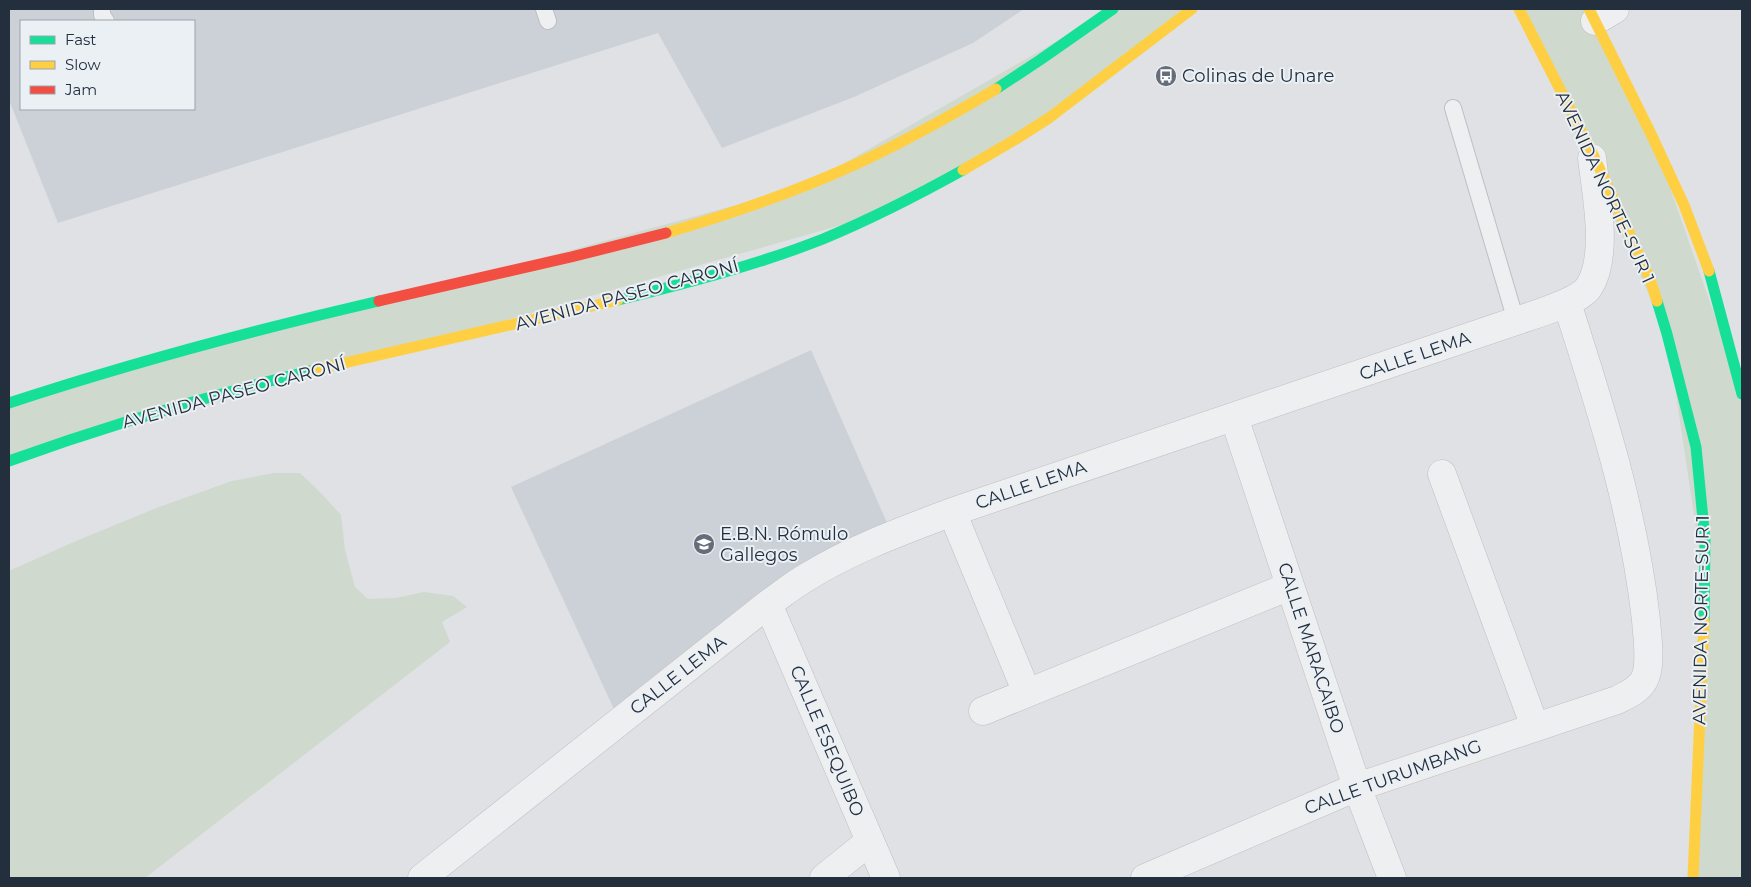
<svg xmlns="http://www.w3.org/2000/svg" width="1751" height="887" font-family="Montserrat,sans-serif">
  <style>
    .built { fill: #ccd1d8; fill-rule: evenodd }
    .green { fill: #d0d9ce }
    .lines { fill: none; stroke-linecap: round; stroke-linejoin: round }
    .lane-casing { stroke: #bdbfc2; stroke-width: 18 }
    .street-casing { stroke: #bdbfc2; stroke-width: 29 }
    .lane { stroke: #edeff1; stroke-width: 16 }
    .street { stroke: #edeff1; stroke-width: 28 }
    .fast { stroke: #16e098; stroke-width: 11 }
    .slow { stroke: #ffcf43; stroke-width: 11 }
    .jam { stroke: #f24e42; stroke-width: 11 }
    .labels { text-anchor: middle; stroke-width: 4; stroke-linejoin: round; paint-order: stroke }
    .poi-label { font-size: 18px; fill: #242f3e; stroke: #ebf0f5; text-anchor: start }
    .street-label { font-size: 18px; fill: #242f3e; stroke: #ebf0f5 }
  </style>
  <rect width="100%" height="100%" fill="#dfe1e4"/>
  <path class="built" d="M9 9H1024L973 43 854 97 722 148 658 33 58 223 9 100ZM21 21H194V109H21Z
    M811 350 892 534 620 722 511 487Z"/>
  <path class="green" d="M1113 9H1192L1048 119 873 216 9 461V403L803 187Z
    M1519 9H1589L1652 136 1742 394V878H1693L1705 589 1667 334Z
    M274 473H300L318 490 341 515 345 550 355 587 368 599 396 598 424 592 453 596 467 607 442 622 450 642 145 878H9V571L76 541 159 507 232 481Z"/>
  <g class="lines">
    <g class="lane-casing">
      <path id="lane" d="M102 9V15L106 21
        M544 9 548 21
        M1453 108 1516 321"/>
    </g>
    <g class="street-casing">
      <path id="street" d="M1595 21 1615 9
        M1234 417 1357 787 1392 878
        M1442 474 1535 727
        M952 512 1027 693
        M768 604 886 878
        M983 711 1290 586
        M422 878 768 604C781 595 793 585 807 577 852 549 902 531 952 512L1516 321C1533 315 1579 302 1589 287 1609 256 1596 193 1592 158
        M824 878 870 841
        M1145 878 1357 787 1617 700C1627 695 1639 690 1644 680 1652 666 1647 635 1646 620 1634 511 1600 406 1567 303"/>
    </g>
    <use href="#lane" class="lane"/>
    <use href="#street" class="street"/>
    <path class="fast" d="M996 89 1040 60 1113 9
      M1709 271 1742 394
      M618 300C687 283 757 265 823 239 871 219 918 195 963 170
      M1657 301 1667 334 1696 447 1705 540 1704 621
      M9 403C131 363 254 330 379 301
      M9 461C109 425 211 395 314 370"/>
    <path class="slow" d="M1519 9 1591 150 1650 279 1657 301
      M1589 9 1652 136 1684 205 1709 271
      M963 170 1016 139 1049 118 1192 9
      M666 233C727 215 787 195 845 169 897 146 947 118 996 89
      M314 370 618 300
      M1693 878 1704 621"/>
    <path class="jam" d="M379 301 571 257 666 233"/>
  </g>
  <defs>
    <g id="bus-disc" transform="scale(1.125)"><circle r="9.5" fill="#656d78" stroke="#ebf0f5"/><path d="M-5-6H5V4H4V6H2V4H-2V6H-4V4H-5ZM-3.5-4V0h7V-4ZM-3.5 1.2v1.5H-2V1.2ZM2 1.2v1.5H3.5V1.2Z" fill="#fff"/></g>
    <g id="school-disc" transform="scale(1.125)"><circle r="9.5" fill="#656d78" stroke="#ebf0f5"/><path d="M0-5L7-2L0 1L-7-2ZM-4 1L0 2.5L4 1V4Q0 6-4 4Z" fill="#fff"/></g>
  </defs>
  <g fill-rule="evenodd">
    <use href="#bus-disc" x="1166" y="76"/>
    <use href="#school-disc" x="704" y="544"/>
  </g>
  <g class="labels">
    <g class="poi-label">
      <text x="1182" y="82">Colinas de Unare</text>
      <text x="720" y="540">E.B.N. Rómulo<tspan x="720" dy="21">Gallegos</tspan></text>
    </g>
    <g class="street-label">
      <text transform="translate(1605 187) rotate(65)" y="6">AVENIDA NORTE-SUR 1</text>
      <text transform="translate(627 295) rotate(-15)" y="6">AVENIDA PASEO CARONÍ</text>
      <text transform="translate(1415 356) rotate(-19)" y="6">CALLE LEMA</text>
      <text transform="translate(234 393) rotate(-15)" y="6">AVENIDA PASEO CARONÍ</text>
      <text transform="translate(1031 485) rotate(-19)" y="6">CALLE LEMA</text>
      <text transform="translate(1701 620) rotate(-89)" y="6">AVENIDA NORTE-SUR 1</text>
      <text transform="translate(1311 648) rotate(72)" y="6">CALLE MARACAIBO</text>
      <text transform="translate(678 675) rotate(-38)" y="6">CALLE LEMA</text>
      <text transform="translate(827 741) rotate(67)" y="6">CALLE ESEQUIBO</text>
      <text transform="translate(1393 777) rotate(-20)" y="6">CALLE TURUMBANG</text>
    </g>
  </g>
  <rect width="1751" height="887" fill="none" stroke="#242f3e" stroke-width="20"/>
  <rect x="20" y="20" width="175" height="90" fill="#ebf0f5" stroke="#9ba3ac"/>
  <rect x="30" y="36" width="25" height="8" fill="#16e098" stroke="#9ba3ac"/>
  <text x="65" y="45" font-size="15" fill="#242f3e">Fast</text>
  <rect x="30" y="61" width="25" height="8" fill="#ffcf43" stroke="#9ba3ac"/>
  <text x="65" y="70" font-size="15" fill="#242f3e">Slow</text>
  <rect x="30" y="86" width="25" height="8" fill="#f24e42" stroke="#9ba3ac"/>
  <text x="65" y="95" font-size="15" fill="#242f3e">Jam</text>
</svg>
